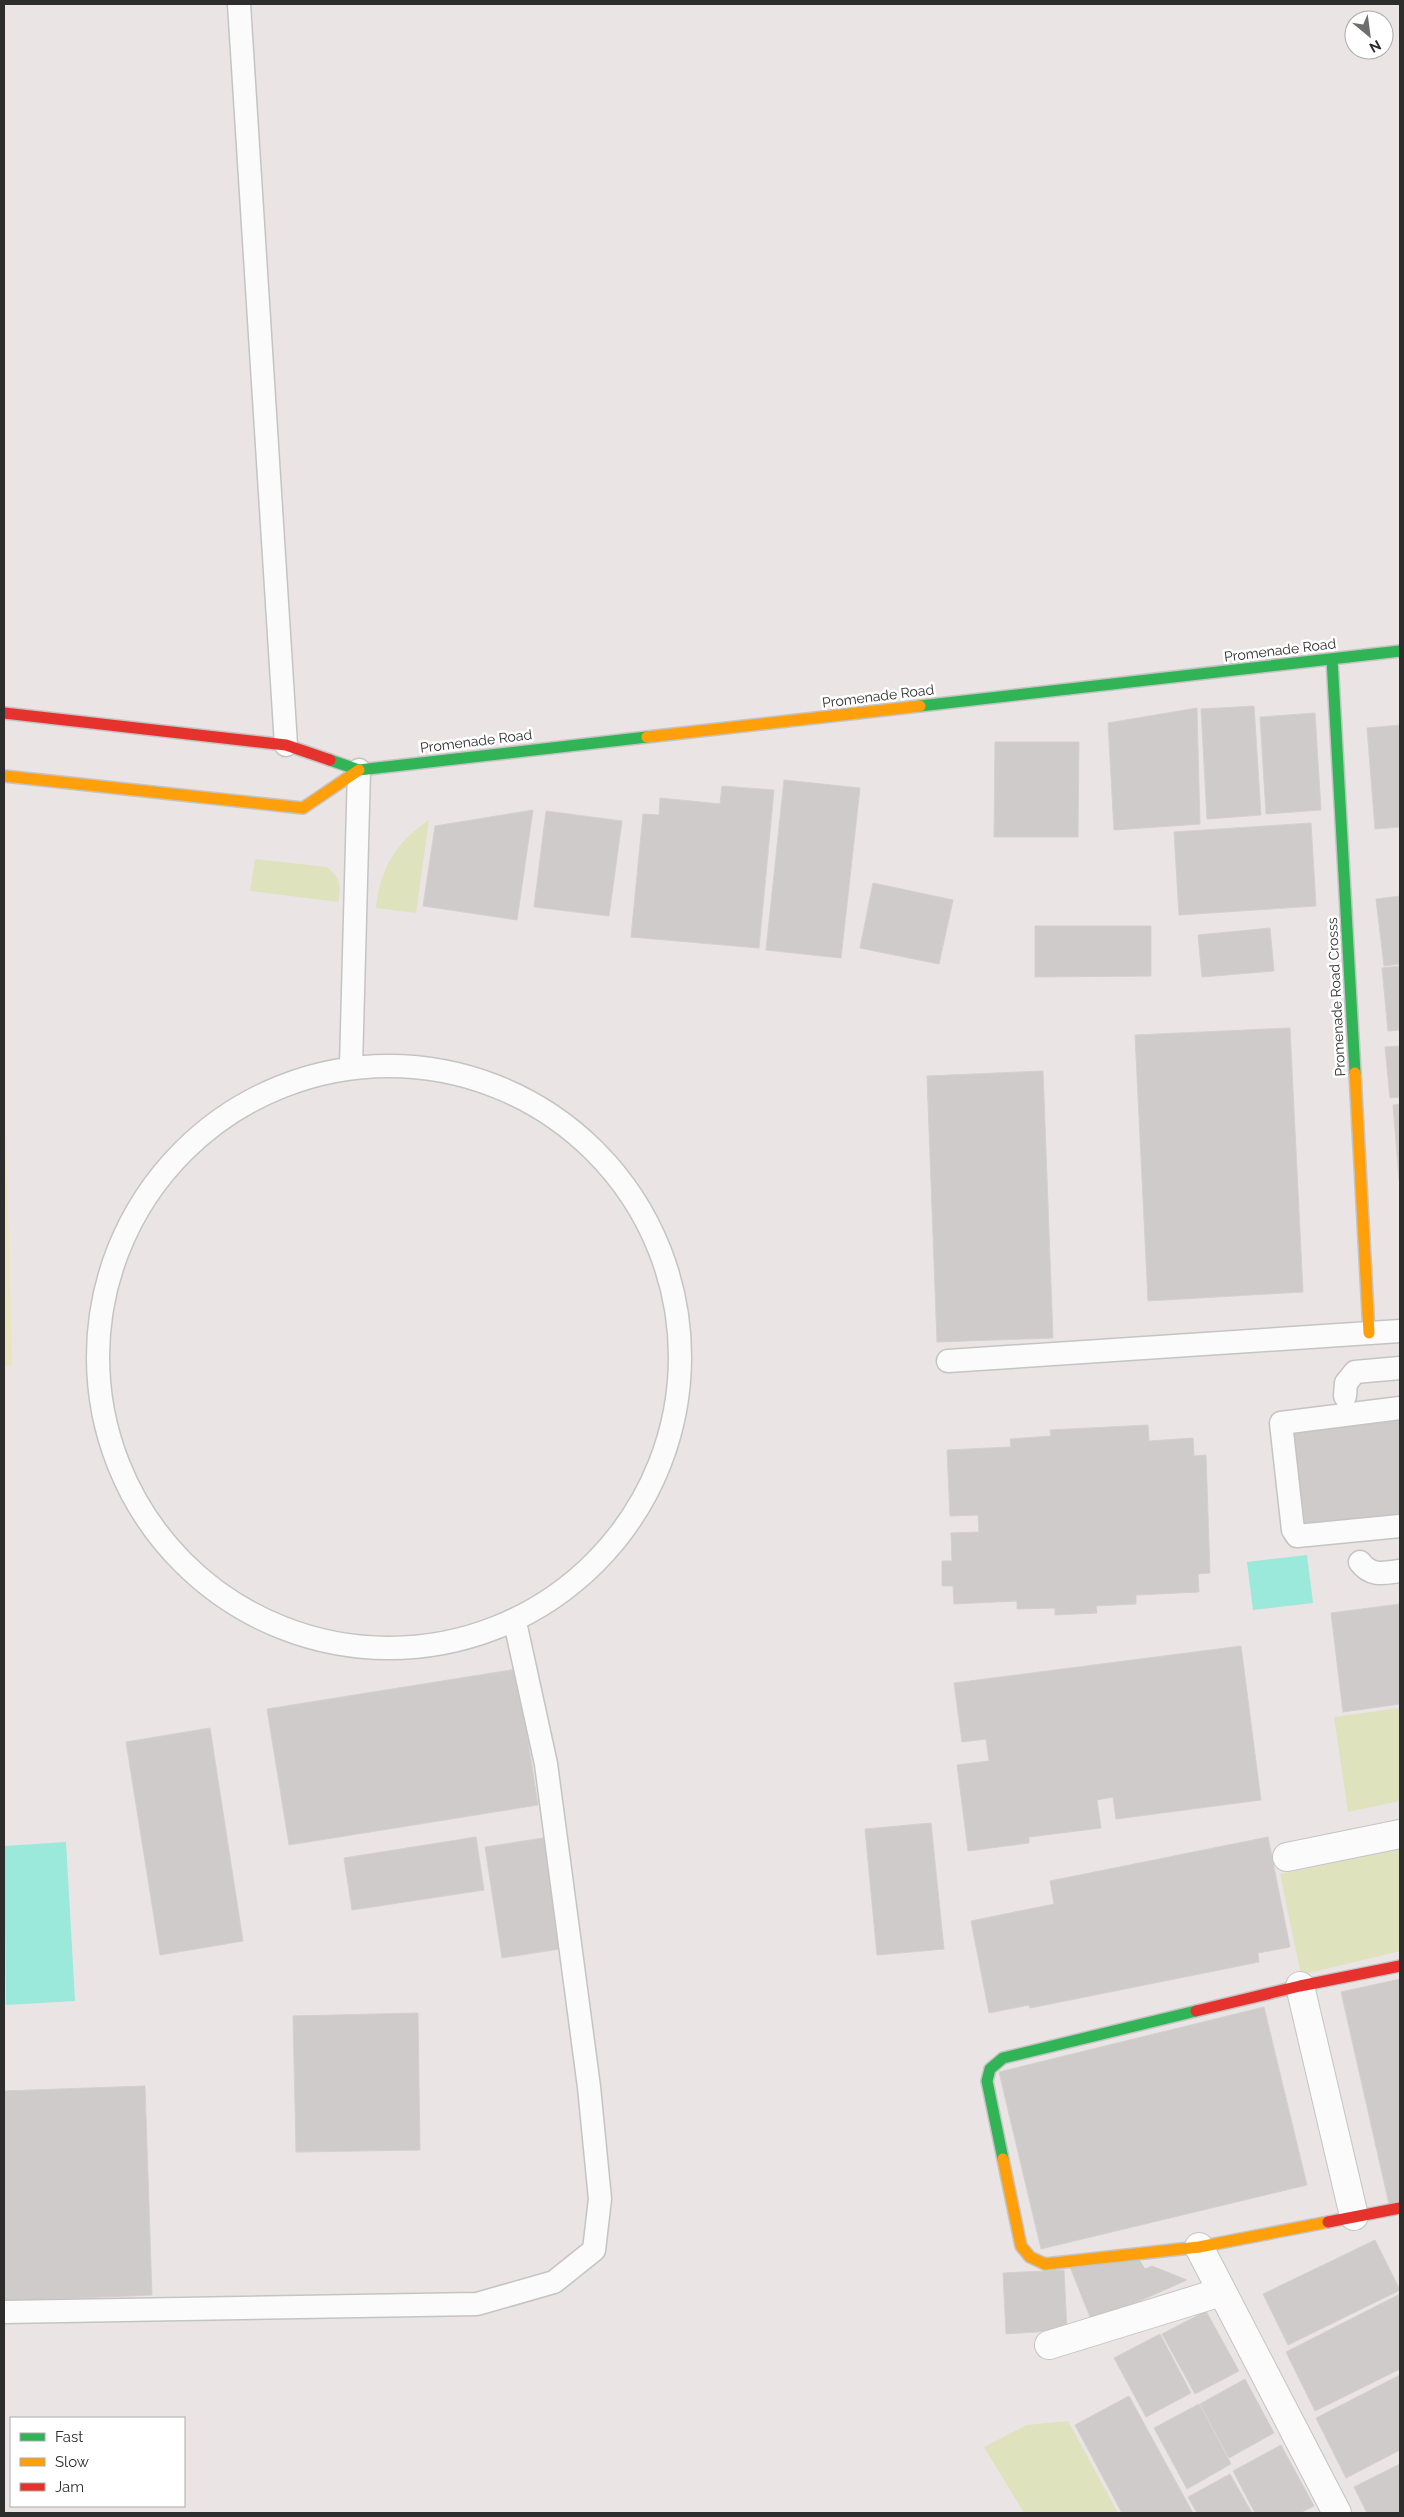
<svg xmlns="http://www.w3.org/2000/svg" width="1404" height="2517" font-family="Raleway,sans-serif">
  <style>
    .green { fill: #dee3be }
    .pitch { fill: #e9e6bc }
    .water { fill: #9ae9da }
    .building { fill: #cfcbca; stroke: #d5d0cf }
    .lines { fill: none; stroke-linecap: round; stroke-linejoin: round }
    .lane-casing { stroke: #c4c4c5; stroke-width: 25 }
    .street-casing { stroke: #c4c4c5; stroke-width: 30 }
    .fast-casing { stroke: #c4c4c5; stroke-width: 14 }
    .slow-casing { stroke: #c4c4c5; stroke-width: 14 }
    .jam-casing { stroke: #c4c4c5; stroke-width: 14 }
    .lane { stroke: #fcfbfb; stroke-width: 22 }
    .street { stroke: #fcfbfb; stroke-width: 28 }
    .fast { stroke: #30b455; stroke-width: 11 }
    .slow { stroke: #ff9f0a; stroke-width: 11 }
    .jam { stroke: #e5322d; stroke-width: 11 }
    .labels { text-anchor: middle; stroke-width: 5; stroke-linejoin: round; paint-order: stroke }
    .street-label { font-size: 14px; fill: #2d2d2d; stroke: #fff }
  </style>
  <rect width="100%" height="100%" fill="#eae4e4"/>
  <path class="green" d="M429 820 416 913 376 908C380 869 396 842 429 820Z
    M255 859 327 867C340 877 342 886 338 902L250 891Z
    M1400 1708V1801L1348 1812 1334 1717Z
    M1400 1849V1951L1301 1975 1280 1874Z
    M1068 2421 1118 2513H1024L984 2447 1027 2425Z"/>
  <path class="pitch" d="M4 1138H6L12 1366H4Z"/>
  <path class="water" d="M1307 1555 1313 1603 1253 1610 1247 1562Z
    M66 1842 75 2001 6 2005 4 1846Z"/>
  <path class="building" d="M1254 706 1261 815 1207 819 1201 709Z
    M1197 708 1200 824 1114 830 1108 723Z
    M1315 713 1321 810 1266 814 1260 717Z
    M1400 725V827L1375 829 1367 728Z
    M995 742H1079L1078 837H994Z
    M784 780 860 788 841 958 766 950Z
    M722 786 774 790 759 948 631 937 643 814 659 815 660 798 720 804Z
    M533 810 517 920 423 906 435 826Z
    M546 811 622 821 609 916 534 907Z
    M1311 823 1316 906 1179 915 1174 832Z
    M873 883 953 900 939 964 860 948Z
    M1400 896V964L1384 966 1376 899Z
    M1035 926H1151V976L1035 977Z
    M1270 928 1274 971 1202 977 1198 935Z
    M1400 966V1030L1388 1031 1382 968Z
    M1290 1028 1303 1292 1148 1301 1135 1035Z
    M1400 1046V1097L1390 1098 1385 1047Z
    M1043 1071 1053 1338 937 1342 927 1076Z
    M1400 1104V1180H1399L1393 1105Z
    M1400 1417V1520L1304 1531 1293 1430Z
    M1148 1425 1149 1441 1193 1438 1194 1456 1206 1455 1210 1573 1198 1574 1199 1592 1136 1595V1604L1096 1606 1097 1613 1055 1615V1608L1017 1609V1601L954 1604 953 1586H942V1561H952L951 1533 979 1532 978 1515 950 1516 947 1450 1011 1447 1010 1439 1051 1436 1050 1430Z
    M1400 1604V1704L1343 1712 1331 1613Z
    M1241 1646 1261 1800 1116 1819 1113 1797 1097 1800 1101 1828 1029 1837V1843L968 1851 957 1765 989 1761 986 1739 962 1742 954 1683Z
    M517 1669 538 1805 289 1845 267 1709Z
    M210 1728 243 1941 160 1955 126 1742Z
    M931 1823 944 1949 877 1955 865 1829Z
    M476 1837 484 1890 352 1910 344 1858Z
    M549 1837 566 1948 502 1958 485 1847Z
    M1268 1837 1290 1947 1258 1953 1259 1962 1030 2008 1029 2005 989 2013 971 1921 1054 1904 1050 1881Z
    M1400 1979V2202L1389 2204 1341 1992Z
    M1264 2007 1307 2185 1041 2249 999 2072Z
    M418 2013 420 2150 296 2152 293 2016Z
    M145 2086 152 2295 4 2301V2091Z
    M1375 2240 1400 2290 1288 2345 1263 2294Z
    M1138 2258 1145 2269 1152 2266 1187 2280 1092 2322 1070 2267Z
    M1064 2270 1067 2330 1006 2334 1003 2273Z
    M1400 2294V2369L1315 2411 1286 2352Z
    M1206 2311 1239 2371 1195 2394 1162 2334Z
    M1160 2334 1191 2393 1146 2417 1114 2358Z
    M1400 2375V2450L1346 2478 1316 2418Z
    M1245 2379 1274 2433 1229 2458 1200 2404Z
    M1129 2396 1193 2513H1122L1075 2425Z
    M1199 2404 1231 2464 1187 2489 1154 2428Z
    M1281 2445 1314 2506 1300 2513H1255L1233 2471Z
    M1400 2464V2513H1367L1354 2487Z
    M1230 2474 1252 2513H1197L1188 2497Z"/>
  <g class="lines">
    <g class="lane-casing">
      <path id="lane" d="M239 4 286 745
        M98 1357a291 291 0 1 1 582 0a291 291 0 1 1-582 0Z
        M351 1066 359 770
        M948 1361 1400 1331
        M1345 1396 1346 1383 1355 1372 1400 1368
        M1400 1408 1281 1423 1293 1530 1297 1536 1400 1526
        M1360 1562C1371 1577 1384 1573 1400 1571
        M4 2312 477 2304 554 2282 594 2250 600 2199 589 2087 546 1764 515 1622"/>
    </g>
    <g class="street-casing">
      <path id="street" d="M1287 1857 1400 1834
        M1300 1986 1354 2216
        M1199 2247 1337 2513
        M1049 2345 1221 2292"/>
    </g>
    <g class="fast-casing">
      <path id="fast" d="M1332 659 1355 1073
        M920 706 1400 651
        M330 760 359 770 647 737
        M1003 2159 987 2081 990 2069 1003 2058 1196 2011"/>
    </g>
    <g class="slow-casing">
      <path id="slow" d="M647 737 920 706
        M4 776 303 808 359 770
        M1355 1073 1369 1333
        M1003 2159 1021 2246 1030 2257 1045 2264 1199 2247 1328 2222"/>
    </g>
    <g class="jam-casing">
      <path id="jam" d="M4 713 286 745 330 760
        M1196 2011 1300 1986 1400 1966
        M1328 2222 1400 2208"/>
    </g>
    <use href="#lane" class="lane"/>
    <use href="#street" class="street"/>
    <use href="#fast" class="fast"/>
    <use href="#slow" class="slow"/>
    <use href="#jam" class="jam"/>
  </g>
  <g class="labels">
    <g class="street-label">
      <text transform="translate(1280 650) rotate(-7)" y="5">Promenade Road</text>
      <text transform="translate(878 696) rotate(-7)" y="5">Promenade Road</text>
      <text transform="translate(476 741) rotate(-7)" y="5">Promenade Road</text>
      <text transform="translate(1336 997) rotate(-93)" y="5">Promenade Road Crosss</text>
    </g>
  </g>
  <rect width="1404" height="2517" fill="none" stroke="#2d2d2d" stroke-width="10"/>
  <rect x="10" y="2417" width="175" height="90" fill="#ffffff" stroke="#ababab"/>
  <rect x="20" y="2433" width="25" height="8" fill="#30b455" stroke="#ababab"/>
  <text x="55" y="2442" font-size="15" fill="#2d2d2d">Fast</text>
  <rect x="20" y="2458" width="25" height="8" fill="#ff9f0a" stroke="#ababab"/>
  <text x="55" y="2467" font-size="15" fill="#2d2d2d">Slow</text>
  <rect x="20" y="2483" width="25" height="8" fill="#e5322d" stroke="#ababab"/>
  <text x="55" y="2492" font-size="15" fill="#2d2d2d">Jam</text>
  <g transform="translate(1369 35) rotate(151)"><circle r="24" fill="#ffffff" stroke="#ababab"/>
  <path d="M0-4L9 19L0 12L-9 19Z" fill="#6f6d6d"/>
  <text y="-8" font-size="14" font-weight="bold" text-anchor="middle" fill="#2d2d2d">N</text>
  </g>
</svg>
